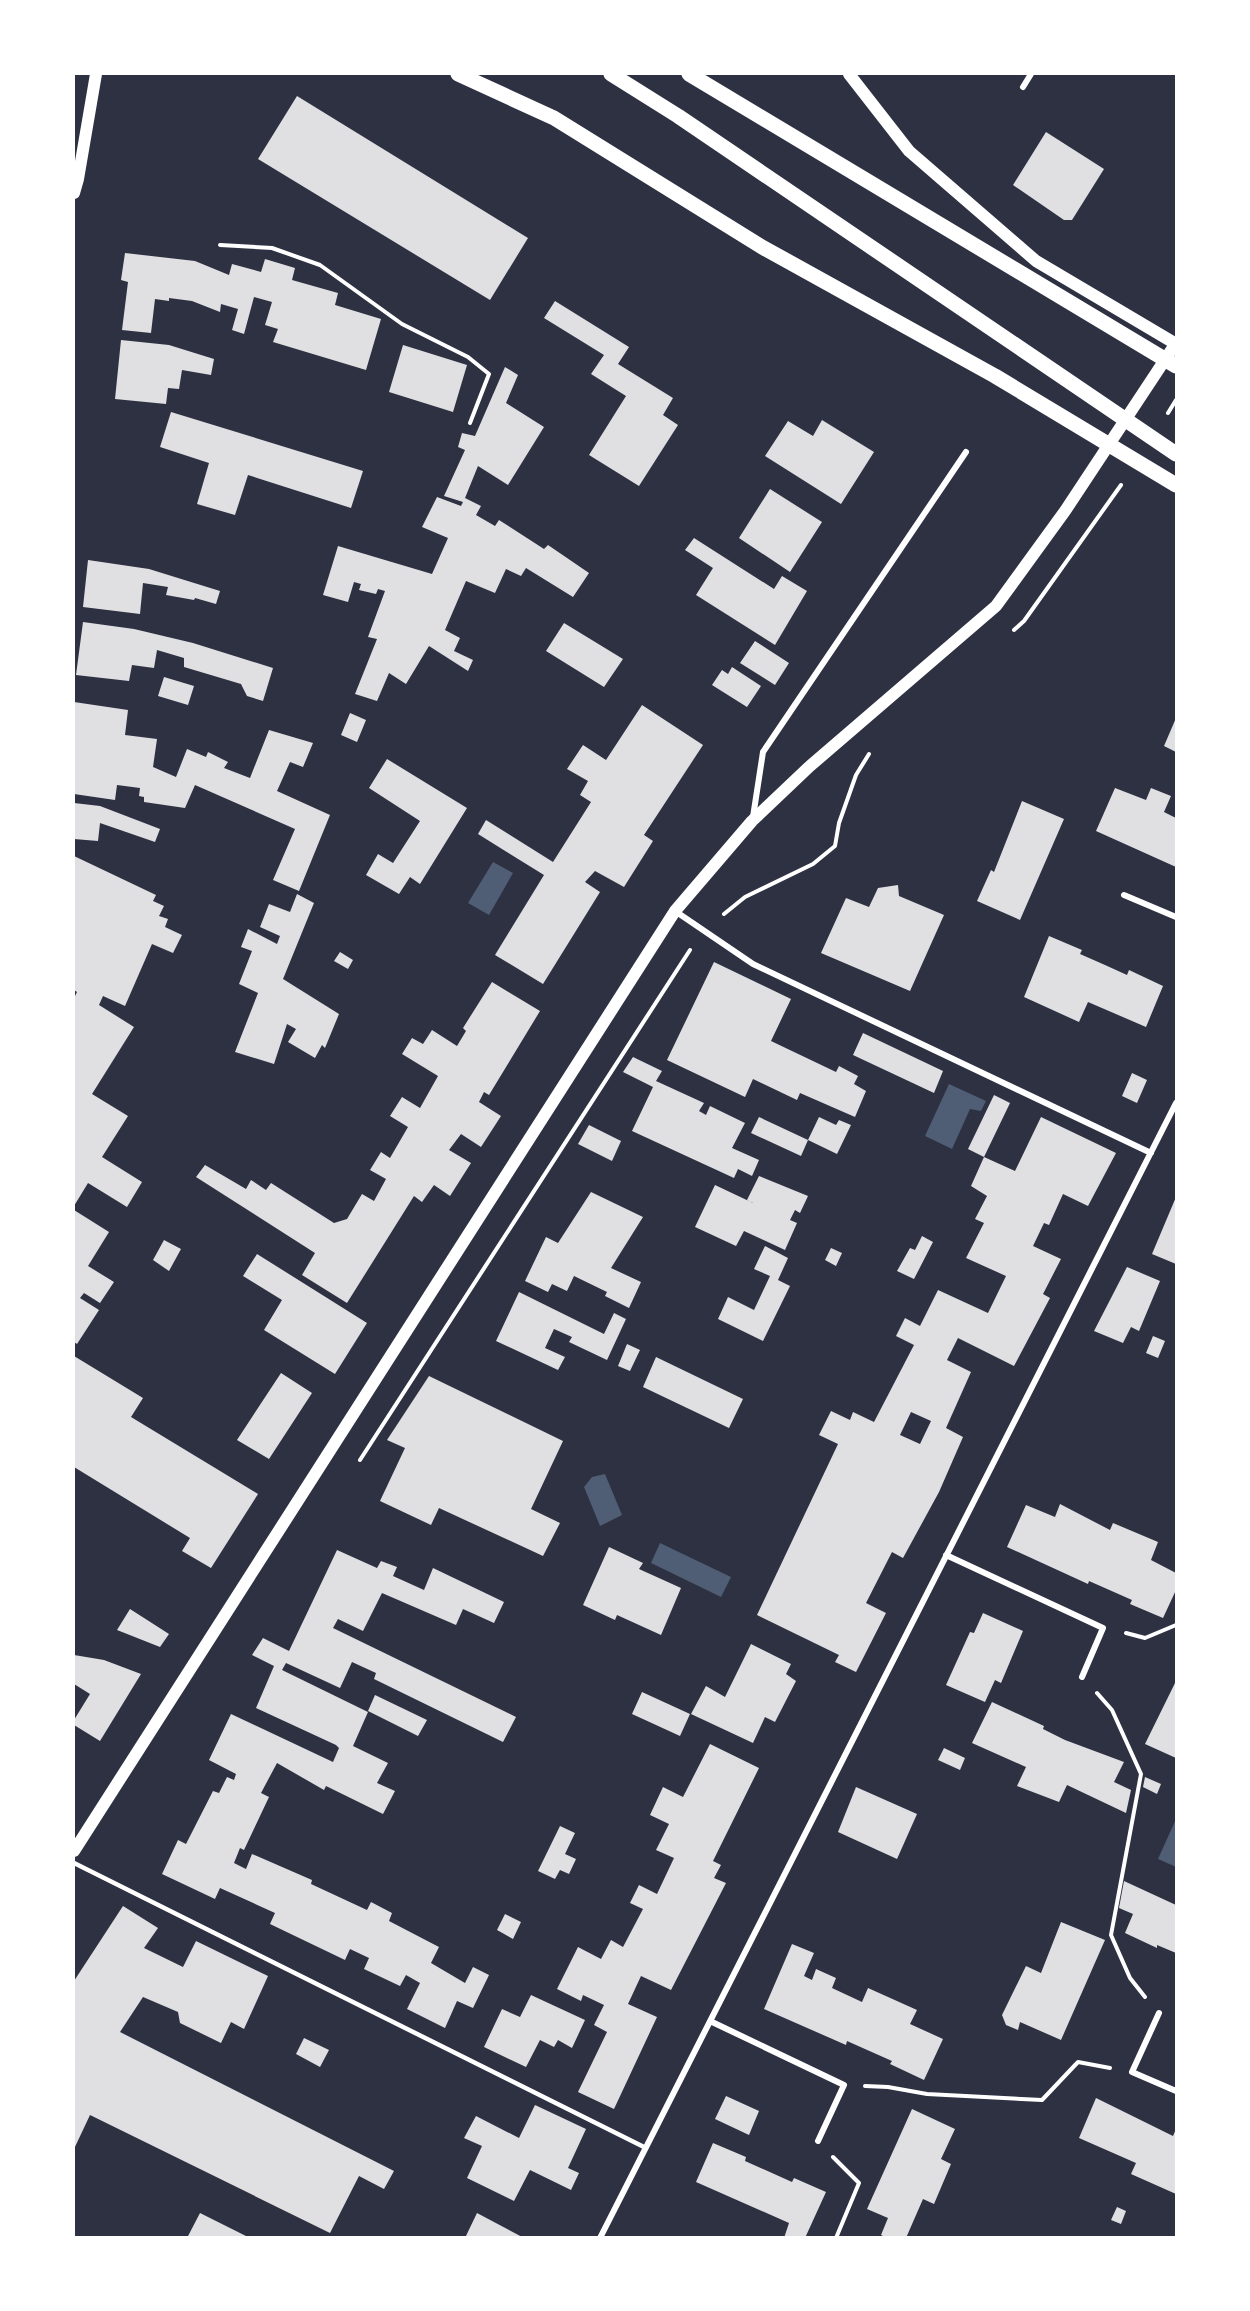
<svg xmlns="http://www.w3.org/2000/svg" width="1250" height="2311" font-family="'Playfair Display',serif">
  <style>
    .water { fill: #4f5d75 }
    .building { fill: #e0e0e3; fill-rule: evenodd }
    .lines { fill: none; stroke-linecap: round; stroke-linejoin: round }
    .path { stroke: #fff; stroke-width: 4 }
    .service { stroke: #fff; stroke-width: 4.5 }
    .minor { stroke: #fff; stroke-width: 6 }
    .secondary { stroke: #fff; stroke-width: 12 }
    .primary { stroke: #fff; stroke-width: 15 }
  </style>
  <rect width="100%" height="100%" fill="#2d3142"/>
  <path class="water" d="M493 862 513 873 489 915 468 903Z
    M949 1084 986 1101 981 1111 970 1109 952 1149 925 1136Z
    M605 1474 622 1515 600 1526 584 1487 592 1477Z
    M660 1543 731 1577 721 1597 651 1563Z
    M1176 1819V1867L1158 1859Z"/>
  <path class="building" d="M297 96 528 238 490 300 258 159Z
    M1046 132 1104 169 1072 220H1064L1013 185Z
    M125 253 195 261 229 275 232 264 261 272 265 259 295 268 292 280 338 293 335 305 381 319 366 370 273 342 278 329 265 325 272 302 254 297 244 334 232 330 238 309 221 304 220 312 192 301 169 298V301L155 299 151 333 122 330 128 282 121 280Z
    M555 301 629 347 618 364 673 398 663 415 678 425 639 486 589 455 626 396 591 374 604 355 544 318Z
    M121 340 169 345 214 359 211 375 182 370 179 389 168 388 166 404 115 399Z
    M403 345 467 365 453 412 389 392Z
    M505 367 518 375 506 403 544 427 508 485 478 466 465 498 481 506 476 515 495 526 499 520 544 549 548 545 589 573 573 597 526 568 521 576 506 569 495 593 466 581 445 630 460 638 454 651 473 660 468 671 429 646 406 684 389 673 377 701 355 694 377 639 368 637 385 591 378 589 376 594 359 590 361 584 354 582 348 602 323 595 338 546 432 574 448 538 422 527 437 497 461 506 463 502 444 496 465 450 458 447 462 433 475 436Z
    M171 412 363 471 351 508 248 475 235 515 197 504 209 463 160 447Z
    M822 420 874 452 841 504 765 456 788 421 813 436Z
    M770 489 822 522 790 572 739 538Z
    M694 538 774 589 782 576 807 591 775 645 696 595 713 568 685 550Z
    M88 560 149 569 220 591 216 604 195 598 194 600 166 595 168 587 143 583 140 614 83 607Z
    M83 622 134 629 193 643 273 668 263 701 247 696 241 684 184 667V658L157 650 154 668 132 665 129 681 76 675Z
    M564 623 623 659 604 687 546 651Z
    M755 641 789 663 775 685 740 663Z
    M732 667 761 686 747 707 712 685 722 670 728 674Z
    M164 677 194 686 188 705 158 696Z
    M74 702 128 710 125 735 157 739 153 767 176 777 187 749 206 757 208 752 228 762 224 768 250 778 269 730 313 743 303 767 290 762 277 791 330 815 299 891 273 880 295 829 195 785 185 808 144 802V797L139 796 140 788 117 785 115 800 74 794Z
    M642 705 703 745 644 835 653 841 624 887 595 871 585 882 600 892 543 984 495 955 544 875 478 834 486 820 553 862 591 802 580 795 588 781 567 769 583 745 606 760Z
    M350 713 366 720 357 742 341 735Z
    M1176 718V752L1164 746Z
    M387 759 467 808 420 884 410 877 399 894 366 875 378 854 393 863 420 821 369 788Z
    M1115 788 1146 800 1151 788 1171 796 1164 812 1176 818V867L1096 831Z
    M1022 801 1064 819 1020 920 977 901 991 870 994 872Z
    M74 803 100 806 160 829 155 842 100 823 98 841 74 839Z
    M74 856 156 895 153 901 164 906 159 916 168 919 165 927 182 935 173 953 152 944 125 1006 103 996 99 1005 134 1027 92 1094 128 1116 102 1157 142 1182 127 1207 88 1183 74 1206V998L77 992 74 990Z
    M898 885 899 896 944 915 910 991 821 953 846 898 869 907 878 888Z
    M297 894 314 903 283 979 339 1014 325 1048 322 1045 315 1058 288 1042 296 1029 287 1024 274 1064 235 1052 258 993 239 984 252 951 241 947 248 929 277 944 280 936 260 927 269 904 290 912Z
    M1049 936 1082 950 1080 954 1105 965 1127 975 1129 970 1163 986 1146 1027 1088 1002 1079 1022 1024 997Z
    M340 952 353 960 348 969 334 961Z
    M714 962 791 999 771 1041 836 1072 839 1066 858 1076 854 1084 866 1091 855 1117 800 1093 797 1100 753 1079 745 1097 667 1060Z
    M492 982 540 1011 489 1095 484 1092 479 1102 501 1116 481 1147 461 1134 449 1150 471 1163 450 1196 434 1185 422 1202 414 1196 347 1303 302 1275 315 1253 196 1177 205 1165 246 1189 251 1180 266 1190 271 1183 334 1223 347 1219 362 1194 374 1201 386 1179 370 1170 381 1152 390 1158 408 1127 390 1116 402 1097 420 1108 438 1076 402 1054 412 1038 423 1044 432 1030 457 1046 466 1031 463 1028Z
    M863 1033 943 1071 934 1093 853 1055Z
    M633 1057 662 1071 656 1081 704 1103 699 1111 706 1115 710 1106 745 1123 732 1148 759 1160 752 1176 738 1169 734 1178 632 1131 653 1087 623 1072Z
    M1132 1073 1147 1080 1137 1103 1122 1096Z
    M994 1095 1010 1103 984 1157 1015 1171 1041 1117 1116 1153 1088 1206 1063 1194 1049 1225 1044 1223 1033 1246 1061 1259 1043 1294 1050 1298 1014 1366 958 1338 947 1360 971 1372 946 1428 963 1437 939 1492 903 1558 892 1552 866 1603 886 1613 856 1672 835 1662 839 1655 757 1615 838 1444 819 1435 831 1411 850 1420 853 1412 874 1422 914 1345 896 1336 905 1318 920 1326 938 1290 988 1313 1006 1276 966 1258 984 1223 975 1219 987 1196 971 1186 984 1157 968 1149ZM911 1412 931 1421 920 1444 900 1435Z
    M759 1117 808 1140 801 1156 751 1133Z
    M819 1117 836 1125 839 1120 851 1125 837 1154 808 1140Z
    M589 1125 621 1141 612 1161 578 1144Z
    M759 1176 808 1196 800 1213 795 1210 790 1220 797 1223 785 1250 744 1231 736 1246 695 1227 715 1185 753 1203 747 1200Z
    M591 1192 643 1217 611 1268 641 1282 629 1308 605 1296 607 1292 574 1276 567 1291 552 1284 548 1292 525 1281 546 1237 558 1243Z
    M1176 1197V1264L1152 1254Z
    M74 1210 109 1232 88 1266 114 1282 100 1303 84 1293 80 1298 99 1310 77 1344 74 1342Z
    M922 1236 933 1242 914 1279 897 1271 910 1248 915 1250Z
    M164 1240 181 1249 169 1271 153 1260Z
    M765 1246 788 1258 778 1280 790 1286 763 1341 718 1319 728 1297 754 1310 770 1276 754 1269Z
    M831 1248 842 1253 836 1266 825 1260Z
    M257 1254 367 1323 335 1374 264 1330 282 1300 243 1276Z
    M1127 1267 1160 1281 1139 1331 1131 1327 1123 1343 1094 1331Z
    M519 1292 604 1334 614 1313 626 1319 607 1360 569 1342 572 1337 554 1329 545 1348 565 1357 558 1370 496 1341Z
    M1153 1336 1165 1341 1158 1358 1146 1353Z
    M627 1344 640 1350 630 1371 618 1366Z
    M74 1356 143 1398 131 1417 258 1494 211 1568 182 1551 190 1538 74 1467Z
    M656 1357 743 1399 729 1428 643 1387Z
    M281 1373 312 1393 269 1459 237 1440Z
    M429 1376 563 1441 531 1509 560 1523 543 1556 439 1508 431 1525 380 1501 405 1448 387 1440Z
    M1060 1504 1110 1530 1113 1523 1158 1542 1151 1560 1176 1573V1590L1163 1618 1130 1604 1132 1600 1089 1581 1088 1584 1007 1547 1026 1505 1055 1517Z
    M609 1547 643 1563 639 1569 681 1588 661 1635 617 1615 615 1620 583 1605Z
    M337 1550 377 1568 381 1561 397 1567 393 1576 424 1590 433 1568 504 1602 494 1623 463 1609 456 1625 382 1593 363 1631 338 1619 333 1628 516 1717 503 1742 374 1679 376 1673 352 1662 340 1688 286 1663 282 1670 368 1712 353 1746 388 1763 377 1783 395 1791 383 1814 326 1786 324 1790 277 1763 261 1793 269 1797 244 1850 240 1848 234 1863 246 1869 252 1854 312 1880 311 1884 367 1910 371 1902 392 1913 389 1921 439 1947 431 1963 465 1983 473 1967 489 1975 473 2008 457 2001 445 2028 407 2009 420 1983 406 1975 400 1986 364 1969 369 1958 350 1949 345 1960 270 1924 275 1913 220 1888 215 1899 162 1874 178 1840 186 1844 213 1791 219 1793 227 1777 234 1780 236 1774 209 1760 231 1714 333 1762 339 1748 336 1745 256 1708 274 1666 252 1655 263 1638 289 1651Z
    M130 1609 169 1634 160 1647 117 1630Z
    M983 1613 1023 1631 1001 1683 995 1680 985 1702 946 1685 970 1632 974 1633Z
    M751 1644 791 1664 786 1674 796 1681 775 1722 765 1717 753 1743 691 1714 706 1686 725 1697Z
    M74 1655 104 1660 141 1674 100 1741 74 1725V1720L90 1694 74 1684Z
    M1176 1681V1758L1145 1744Z
    M642 1692 690 1714 680 1736 632 1714Z
    M375 1695 427 1720 418 1736 368 1711Z
    M992 1702 1044 1726 1043 1729 1065 1740 1124 1762 1114 1782 1131 1790 1126 1813 1067 1785 1059 1802 1017 1786 1026 1767 972 1743Z
    M710 1744 759 1768 713 1861 721 1865 714 1878 726 1883 671 1990 641 1976 628 2004 657 2017 614 2109 578 2092 607 2032 594 2025 604 2005 583 1995 581 2001 557 1989 578 1947 601 1959 611 1940 623 1947 643 1909 630 1903 639 1885 657 1894 674 1858 656 1850 669 1824 650 1815 663 1787 683 1797Z
    M944 1748 965 1758 960 1770 938 1760Z
    M1145 1777 1161 1784 1157 1794 1143 1787Z
    M856 1787 917 1814 897 1859 838 1832Z
    M560 1826 575 1833 565 1854 576 1859 569 1874 560 1870 555 1879 538 1871Z
    M1124 1881 1176 1905V1953L1157 1945V1948L1125 1933 1133 1914 1119 1908Z
    M123 1906 158 1928 144 1948 183 1967 196 1941 268 1976 244 2029 231 2022 221 2043 180 2023 178 2012 143 1997 120 2032 394 2171 384 2189 359 2176 330 2233 90 2115 74 2149V1981Z
    M505 1914 521 1922 513 1939 497 1930Z
    M1061 1922 1105 1940 1061 2040 1020 2022 1018 2030 1006 2025 1002 2015 1026 1966 1041 1973Z
    M792 1944 814 1953 804 1976 812 1980 816 1969 836 1978 832 1988 862 2002 868 1988 917 2010 910 2024 943 2039 924 2080 890 2064 892 2061 847 2041 846 2045 764 2009Z
    M531 1995 585 2020 572 2048 558 2040 554 2047 540 2040 526 2067 484 2047 502 2009 520 2017Z
    M304 2038 329 2050 320 2067 296 2054Z
    M726 2096 759 2111 749 2135 715 2119Z
    M1096 2098 1173 2136 1176 2129V2194L1131 2174 1136 2163 1079 2138Z
    M535 2105 586 2129 568 2168 579 2173 571 2190 530 2170 514 2201 467 2178 482 2146 464 2138 476 2116 519 2138Z
    M912 2109 955 2129 941 2159 951 2164 934 2204 923 2199 906 2238H887L881 2235 888 2218 867 2209Z
    M713 2143 746 2157 745 2161 792 2182 794 2178 826 2192 805 2238H784L789 2223 696 2182Z
    M1117 2207 1126 2211 1121 2224 1111 2220Z
    M200 2213 250 2238H187Z
    M477 2213 524 2238H465Z"/>
  <g class="lines">
    <path class="path" d="M220 245 272 248 320 265 402 324 468 357 489 374 470 423
      M1168 413 1176 400
      M1014 630 1024 621 1121 485
      M724 914 745 897 813 864 835 846 839 823 856 775 869 754
      M360 1460 690 950
      M1126 1633 1145 1638 1176 1625
      M1097 1693 1112 1710 1141 1774 1111 1935 1130 1978 1145 1997
      M865 2086 888 2087 927 2094 1042 2100 1078 2062 1110 2068
      M833 2157 859 2183 836 2238"/>
    <path class="service" d="M74 1863 646 2148"/>
    <path class="minor" d="M1023 87 1031 74
      M753 817 763 752 966 452
      M1124 895 1176 917
      M675 911 753 964 1151 1153
      M946 1555 1103 1628 1082 1677
      M1159 2013 1132 2072 1176 2091
      M710 2021 844 2085 818 2141
      M600 2238 1176 1103"/>
    <path class="secondary" d="M849 74 909 151 1036 261 1171 341 1176 349
      M74 193 78 179 96 74
      M74 1851 675 911 752 821 810 766 996 606 1065 511 1176 343"/>
    <path class="primary" d="M458 74 554 118 762 247 995 376 1176 485
      M611 74 678 116 1176 454
      M689 74 1176 366"/>
  </g>
  <rect width="1250" height="2311" fill="none" stroke="#ffffff" stroke-width="150"/>
</svg>
